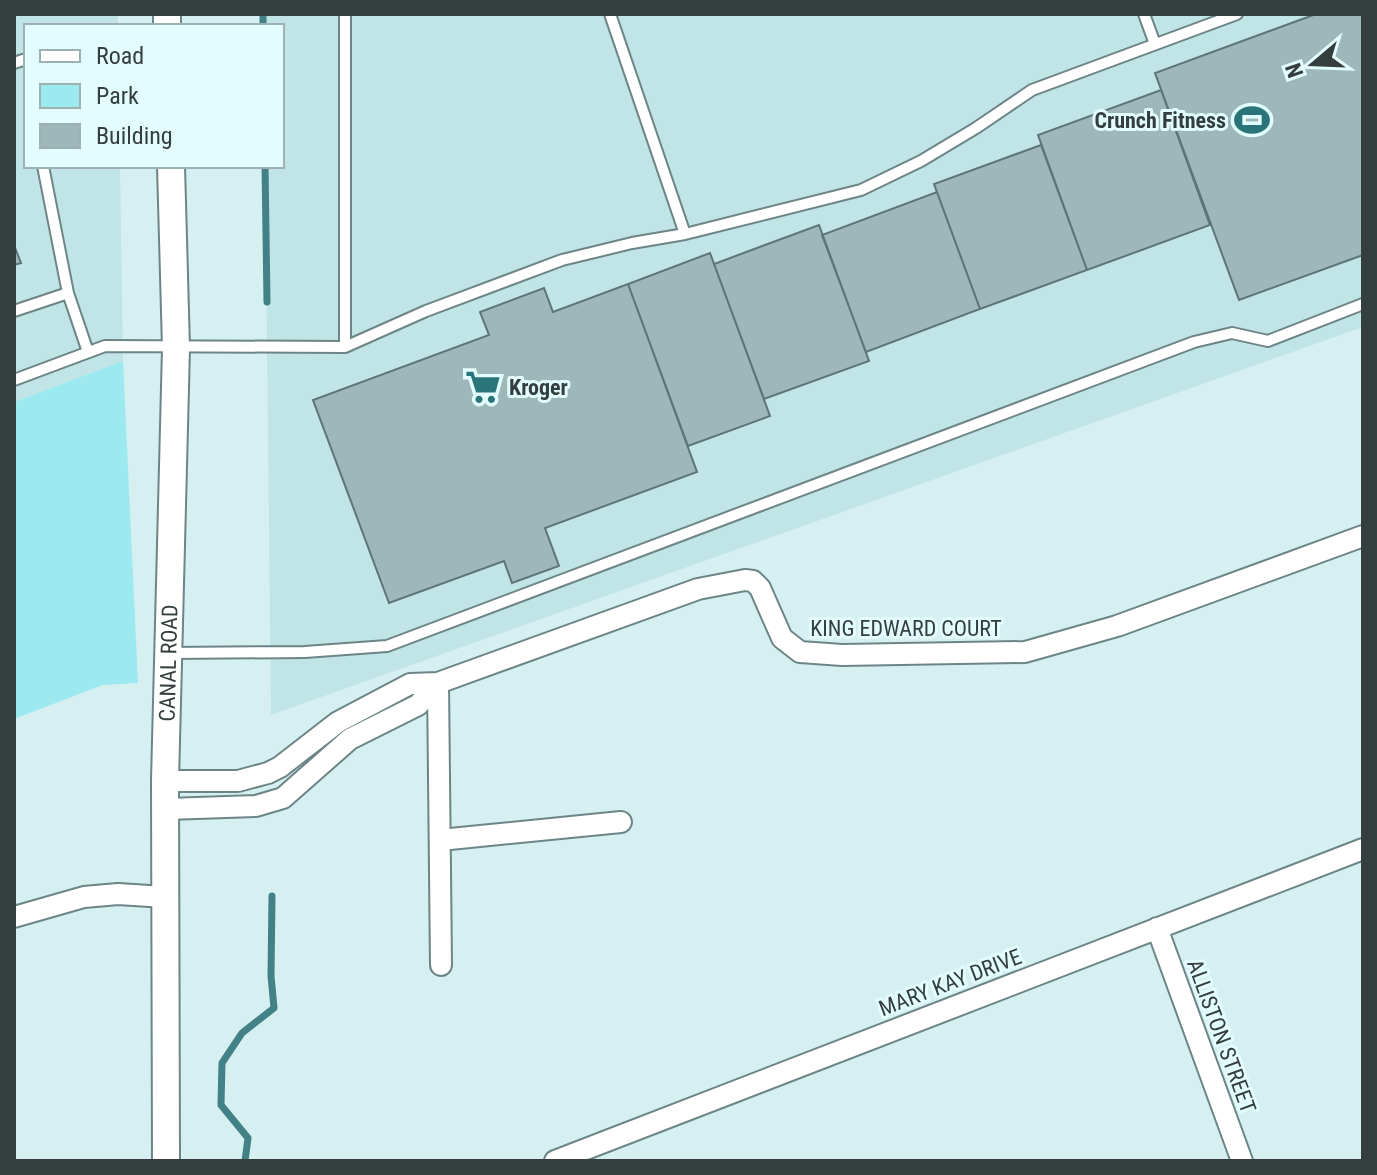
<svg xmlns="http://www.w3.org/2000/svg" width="1377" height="1175" font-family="'Roboto Condensed',sans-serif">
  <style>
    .built { fill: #c1e4e6 }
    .green { fill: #9ce9ef }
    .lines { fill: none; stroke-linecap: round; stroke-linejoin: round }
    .stream { stroke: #428186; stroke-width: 7 }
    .building { fill: #9eb7b8; stroke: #5e7577; stroke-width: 2 }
    .service-casing { stroke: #6d8586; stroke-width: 14 }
    .minor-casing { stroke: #6d8586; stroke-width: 24 }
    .tertiary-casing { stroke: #6d8586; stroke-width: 30 }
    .service { stroke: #fff; stroke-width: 10 }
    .minor { stroke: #fff; stroke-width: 20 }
    .tertiary { stroke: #fff; stroke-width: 26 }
    .labels { text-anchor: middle; stroke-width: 6; stroke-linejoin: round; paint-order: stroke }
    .poi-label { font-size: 22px; font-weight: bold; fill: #343e3f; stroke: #e3fdff; text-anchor: end }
    .street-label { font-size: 22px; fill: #343e3f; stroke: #e3fdff }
  </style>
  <rect width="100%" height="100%" fill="#d6f0f2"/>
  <path class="built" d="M14 14H118V26H26V166H120L123 361 14 402Z
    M263 14H1363V327L271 715 265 166H282V26H263Z"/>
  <path class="green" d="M123 361 138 683 103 685 14 719V402Z"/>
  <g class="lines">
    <path class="stream" d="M263 14V26
      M265 166 267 302
      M245 1161 248 1138 221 1105 222 1063 242 1033 274 1008 271 976 272 896"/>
  </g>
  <path class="building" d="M1316 14H1363V255L1239 300 1155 73Z
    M1161 90 1210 225 1087 270 1038 135Z
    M1041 145 1087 270 980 309 934 184Z
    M937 192 980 309 866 352 822 235Z
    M819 225 869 361 764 399 714 264Z
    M14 245 21 263 14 265Z
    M710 253 770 416 688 446 628 284Z
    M628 284 697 472 545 528 559 566 512 583 504 561 389 603 313 400 489 335 480 312 544 288 553 312Z"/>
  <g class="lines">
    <g class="service-casing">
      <path id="service" d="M610 14 685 234
        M1144 14 1155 44
        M14 63 26 59
        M43 166 68 293 88 352
        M14 311 68 293
        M345 347V14
        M14 380 105 346 345 347 426 311 562 260 632 243 685 234 861 190 921 161 976 128 1032 90 1237 14
        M169 653 305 652 387 646 1194 342 1232 333 1268 341 1363 304"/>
    </g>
    <g class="minor-casing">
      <path id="minor" d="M165 781H238L268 773 280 767 338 722 410 684 438 683 418 705 350 739 283 798 256 806 167 809
        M440 840 621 822
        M14 917 84 897 118 894 165 897
        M1157 928 1242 1161
        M441 965 438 683 698 589 745 580 753 581 760 588 782 638 800 652 842 655 1025 652 1117 626 1363 536
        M555 1161 1363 849"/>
    </g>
    <g class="tertiary-casing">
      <g id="tertiary">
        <path d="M167 14V26"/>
        <path id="s1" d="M166 1161 165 781 176 348 171 166"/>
      </g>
    </g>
    <use href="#service" class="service"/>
    <use href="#minor" class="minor"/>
    <use href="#tertiary" class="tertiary"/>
  </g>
  <defs>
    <g id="stadium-bare" transform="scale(2.76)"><path d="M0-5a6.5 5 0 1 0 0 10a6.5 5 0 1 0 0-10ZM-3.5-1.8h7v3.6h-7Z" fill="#2b757a" stroke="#e3fdff" stroke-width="2.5" paint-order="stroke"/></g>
    <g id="supermarket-bare" transform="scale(2.76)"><path d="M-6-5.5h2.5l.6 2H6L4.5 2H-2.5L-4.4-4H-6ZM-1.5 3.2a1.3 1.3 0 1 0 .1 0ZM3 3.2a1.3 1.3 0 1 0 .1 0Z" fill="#2b757a" stroke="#e3fdff" stroke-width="2.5" paint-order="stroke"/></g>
  </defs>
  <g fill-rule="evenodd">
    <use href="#stadium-bare" x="1252" y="120"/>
    <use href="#supermarket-bare" x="483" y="387"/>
  </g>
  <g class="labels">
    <g class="poi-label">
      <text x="1226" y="128">Crunch Fitness</text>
      <text x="509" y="395" text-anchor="start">Kroger</text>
    </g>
    <g class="street-label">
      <text x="906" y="636">KING EDWARD COURT</text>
      <text dy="8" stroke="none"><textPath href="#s1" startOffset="498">CANAL ROAD</textPath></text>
      <text transform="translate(950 982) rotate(-21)" y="8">MARY KAY DRIVE</text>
      <text transform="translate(1222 1036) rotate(70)" y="8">ALLISTON STREET</text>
    </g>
  </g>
  <rect width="1377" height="1175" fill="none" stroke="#343e3f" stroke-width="32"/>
  <rect x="24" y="24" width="260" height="144" fill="#e3fdff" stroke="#9db1b2" stroke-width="2"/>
  <rect x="40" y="50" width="40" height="12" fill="#ffffff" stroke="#9db1b2" stroke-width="2"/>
  <text x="96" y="64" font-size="24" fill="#343e3f">Road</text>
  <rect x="40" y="84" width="40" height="24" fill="#9ce9ef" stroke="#9db1b2" stroke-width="2"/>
  <text x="96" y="104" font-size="24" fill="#343e3f">Park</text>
  <rect x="40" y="124" width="40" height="24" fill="#9eb7b8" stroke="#9db1b2" stroke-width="2"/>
  <text x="96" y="144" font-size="24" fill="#343e3f">Building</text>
  <g transform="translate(1313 64) rotate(251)" stroke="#e3fdff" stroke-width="6" paint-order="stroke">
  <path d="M0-6L14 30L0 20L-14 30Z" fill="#343e3f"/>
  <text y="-12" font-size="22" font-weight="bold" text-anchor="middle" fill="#343e3f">N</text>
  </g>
</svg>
